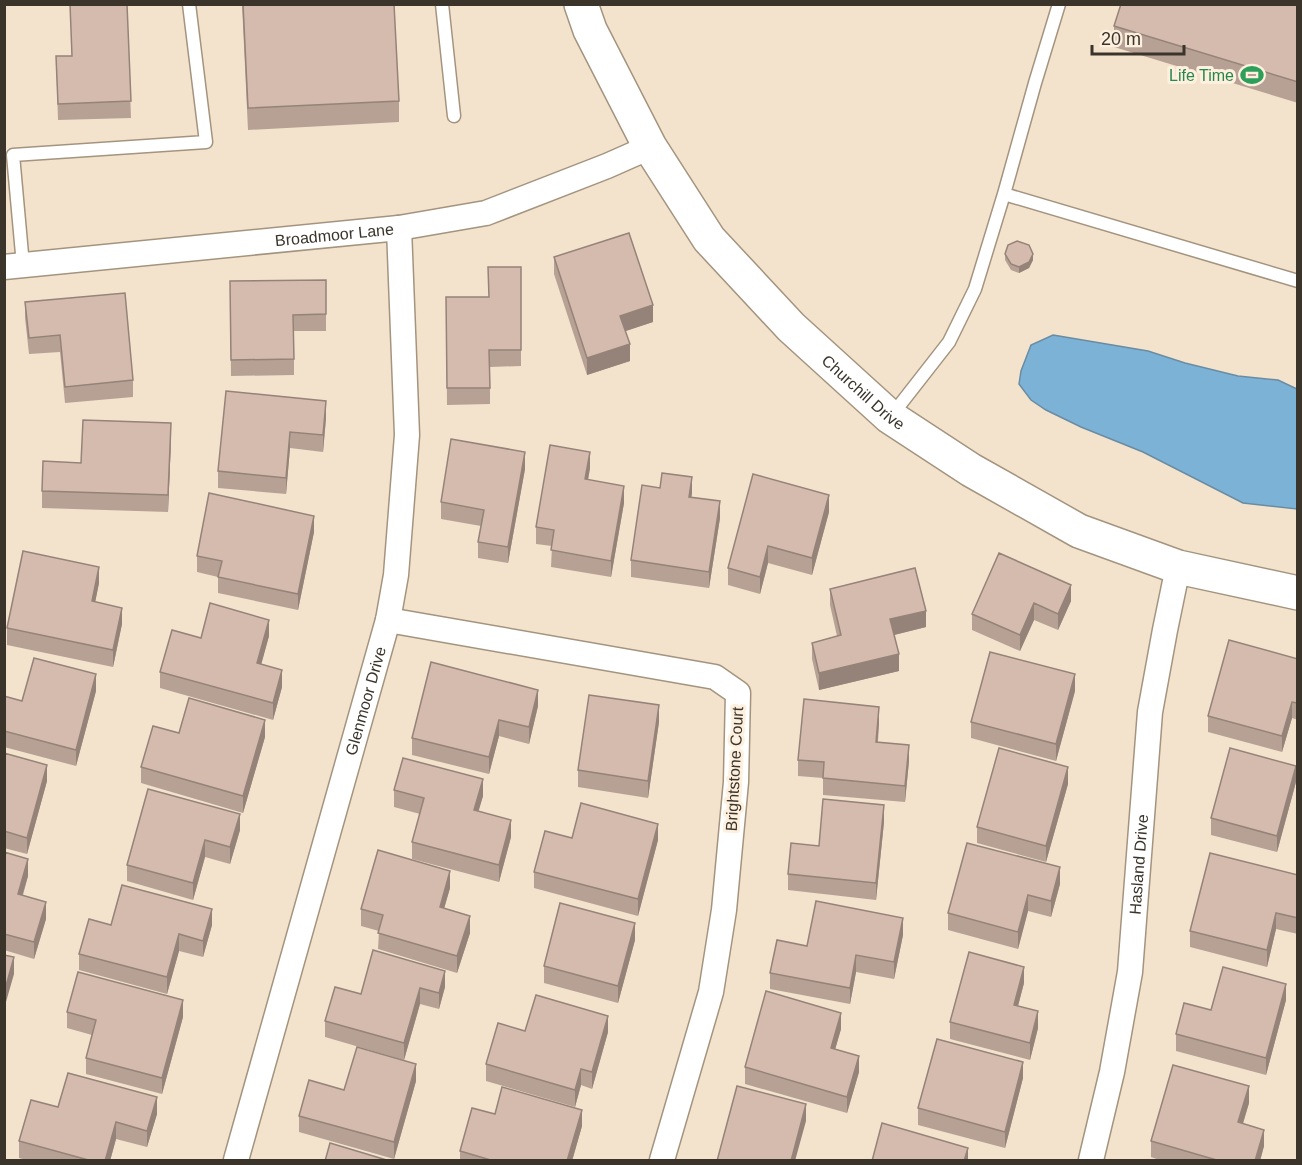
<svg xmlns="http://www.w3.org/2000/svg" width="1302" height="1165" font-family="Arial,sans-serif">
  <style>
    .water { fill: #7db2d7; stroke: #698ca3; stroke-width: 1.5 }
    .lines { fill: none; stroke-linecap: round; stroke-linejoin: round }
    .lane-casing { stroke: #a4947f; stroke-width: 15 }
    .street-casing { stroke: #a4947f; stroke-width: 27 }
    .secondary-casing { stroke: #a4947f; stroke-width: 36 }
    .lane { stroke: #fff; stroke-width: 12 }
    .street { stroke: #fff; stroke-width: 24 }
    .secondary { stroke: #fff; stroke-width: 33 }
    .wall { fill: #b7a195 }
    .shaded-wall { fill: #958379 }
    .building { fill: #d5bbad; stroke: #958379; stroke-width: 1.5 }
    .labels { text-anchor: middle; stroke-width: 6; stroke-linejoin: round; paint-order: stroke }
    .leisure-label { font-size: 16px; fill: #27864d; stroke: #fef0de; text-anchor: end }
    .street-label { font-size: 16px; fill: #3a342b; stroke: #fef0de }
  </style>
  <rect width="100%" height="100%" fill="#f4e3cc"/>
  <path class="water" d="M1053 335 1148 351 1185 363 1238 376 1278 380 1297 389V509L1243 503 1143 452 1081 427 1046 410 1031 400 1019 384 1021 371 1031 345Z"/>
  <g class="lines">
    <g class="lane-casing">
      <path id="lane" d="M442 4 454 116
        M1004 194 1298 281
        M23 265 13 155 206 142 189 4
        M892 415 949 342 975 289 1004 194 1035 83 1059 4"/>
    </g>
    <g class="street-casing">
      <g id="street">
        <path id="s1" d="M4 267 399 228 486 213 607 166 650 147"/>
        <path d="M388 620 715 677 738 693 736 782 724 910 711 992 662 1160"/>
        <path id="s2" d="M236 1160 388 620 396 575 407 435 399 228"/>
        <path id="s3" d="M1091 1160 1112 1072 1130 972 1150 712 1165 630 1178 567"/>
      </g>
    </g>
    <g class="secondary-casing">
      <g id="secondary">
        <path id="s4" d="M581 4 590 30 650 147 709 239 791 327 890 417 971 470 1079 531 1178 567 1298 593"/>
      </g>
    </g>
    <use href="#lane" class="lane"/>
    <use href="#street" class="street"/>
    <use href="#secondary" class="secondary"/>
  </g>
  <path class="wall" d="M70 4H127L131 118 58 120 56 56H72Z
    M242 4H394L399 101V122L248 130Z
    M1298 4V103L1114 47V26Z
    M1005 254 1033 260 1029 268 1019 273 1011 270 1005 260Z
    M554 257 653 322 625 331 630 361 587 375 554 274Z
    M521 267V366L490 367V404L447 405 446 297H489Z
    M326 280V331H294V375L231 376 230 281Z
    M25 302 133 380V397L65 403 60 352 29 354 25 318Z
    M326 401V418L323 452 290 448 286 494 218 488V471Z
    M171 439 168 512 42 508V491Z
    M590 468 588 480 624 503 611 577 551 567 552 546 536 544V527Z
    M525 469 508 563 478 558V542L481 526 441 519V502Z
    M692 493 691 497 720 518 709 588 631 577V560Z
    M829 512 812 575 768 563 760 594 728 585V568Z
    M314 532 298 610 218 593V577L197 572V556Z
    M999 553 1071 601 1058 630 1034 620 1020 651 972 630V614Z
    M99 583 95 602 122 624 113 667 7 645V628Z
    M830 589 926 627 894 635 899 671 819 690 812 659V643L837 636 830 605Z
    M269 636 261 664 282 687 273 720 160 688V672L201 638Z
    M1298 659V720L1292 718 1282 752 1208 732V716Z
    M96 691 76 766 4 747V696L22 701Z
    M1075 691 1056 761 971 738V722Z
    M538 706 529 744 499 736 489 774 412 755V738Z
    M659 722 648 798 578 787V770Z
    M879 723 878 742 909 761 905 802 823 795V778L798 776V760Z
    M179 733 265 737 243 813 141 783V767Z
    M4 753 47 781 27 854 4 848Z
    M1296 782 1277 852 1211 835V818Z
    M1068 784 1046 862 977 843V827Z
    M394 790 483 796 478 811 511 837 499 882 412 859V842L420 814 394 807Z
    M884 822 876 900 788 890V874L819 846Z
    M240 830 230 864 205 857 193 900 127 881V865Z
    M572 838 658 840 638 916 534 888V872Z
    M4 852 28 876 23 895 46 919 34 959 4 950Z
    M1298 875V934L1276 929 1267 967 1190 947V931Z
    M1060 884 1051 917 1028 911 1018 949 948 930V913Z
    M450 888 444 908 470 933 457 973 378 949 379 931 361 926V909Z
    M111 925H212L203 957 179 951 167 994 79 970V954Z
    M903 935 894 979 856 972 850 1004 770 989V973L807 946Z
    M635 940 618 1003 544 983V966Z
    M373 950 445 987 439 1009 420 1004 404 1060 325 1037V1021L361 994Z
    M1024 983 1018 1006 1038 1028 1030 1060 950 1039V1022Z
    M1286 1000 1266 1075 1176 1051V1034L1211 1010Z
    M67 1012 183 1017 162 1094 86 1074V1058L92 1035 67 1028Z
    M841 1029 835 1049 859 1072 847 1113 745 1084V1067Z
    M525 1031 608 1032 592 1089 581 1085 575 1107 486 1081V1064Z
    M1023 1078 1005 1148 918 1125V1108Z
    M416 1081 394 1159 299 1132V1116Z
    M1249 1103 1243 1124 1264 1146 1260 1161H1162L1151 1157V1141Z
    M58 1107 157 1114 147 1147 116 1139 110 1161H30L19 1158V1141Z
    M495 1114 582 1126 572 1161H460V1151Z"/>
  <path class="shaded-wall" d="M1033 254V260L1029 268 1019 273V267Z
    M653 305V322L620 333V316Z
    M630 344V361L587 375V358Z
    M326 401V418L323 452V435Z
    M171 423V439L168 512V495Z
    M290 432V448L286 494V478Z
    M525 452V469L508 563V547Z
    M590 452V468L585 496V479Z
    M692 477V493L689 513V497Z
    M624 486V503L611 577V561Z
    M829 495V512L812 575V558Z
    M720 501V518L709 588V572Z
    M314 516V532L298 610V594Z
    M768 546V563L760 594V577Z
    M99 567V583L92 618V601Z
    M1071 585V601L1058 630V614Z
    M1034 603V620L1020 651V635Z
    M122 608V624L113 667V650Z
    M926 611V627L890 636V619Z
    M269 620V636L257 680V663Z
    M899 654V671L819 690V673Z
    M282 670V687L273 720V703Z
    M96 674V691L76 766V750Z
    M1075 674V691L1056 761V744Z
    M538 690V706L529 744V727Z
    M1292 702V718L1282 752V736Z
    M659 705V722L648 798V781Z
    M879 707V723L876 758V742Z
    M265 720V737L243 813V796Z
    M499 720V736L489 774V757Z
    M909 745V761L905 802V786Z
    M47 765V781L27 854V838Z
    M1296 766V782L1277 852V836Z
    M1068 767V784L1046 862V846Z
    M483 779V796L474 827V810Z
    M884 805V822L876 900V883Z
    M240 814V830L230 864V847Z
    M511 820V837L499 882V865Z
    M658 824V840L638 916V899Z
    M205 840V857L193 900V883Z
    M28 859V876L18 910V894Z
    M1060 867V884L1051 917V901Z
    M450 871V888L440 923V907Z
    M1028 895V911L1018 949V932Z
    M46 902V919L34 959V942Z
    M212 909V925L203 957V941Z
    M1276 913V929L1267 967V950Z
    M470 916V933L457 973V956Z
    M903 918V935L894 979V962Z
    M635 923V940L618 1003V986Z
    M179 934V951L167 994V977Z
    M856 955V972L850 1004V988Z
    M14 957V974L4 1009V993Z
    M1024 967V983L1014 1021V1005Z
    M445 971V987L439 1009V993Z
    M1286 984V1000L1266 1075V1058Z
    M420 988V1004L404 1060V1043Z
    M183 1000V1017L162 1094V1078Z
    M1038 1011V1028L1030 1060V1043Z
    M841 1013V1029L831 1064V1048Z
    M608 1016V1032L592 1089V1072Z
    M859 1056V1072L847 1113V1097Z
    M1023 1062V1078L1005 1148V1132Z
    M416 1064V1081L394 1159V1142Z
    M581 1069V1085L575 1107V1090Z
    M1249 1086V1103L1238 1139V1122Z
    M157 1097V1114L147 1147V1131Z
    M806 1104V1121L795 1161H791Z
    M582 1110V1126L572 1161H567Z
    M116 1122V1139L110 1161H105Z
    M1264 1130V1146L1260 1161H1255Z
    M968 1148V1161H964Z"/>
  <path class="building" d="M70 4H127L131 101 58 104 56 56H72Z
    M243 4H394L399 101 248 108Z
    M1121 4H1298V82L1114 26Z
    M629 233 653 305 620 316 630 344 587 358 554 257Z
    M1017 241 1029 245 1033 254 1029 262 1019 267 1011 264 1005 254 1008 245Z
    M488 267H521V350H489L490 388H447L446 297H489Z
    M326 280V314L293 315 294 359 231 360 230 281Z
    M125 293 133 380 65 387 60 335 29 338 25 302Z
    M226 391 326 401 323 435 290 432 286 478 218 471Z
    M83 420 171 423 168 495 42 491 43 461 81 463Z
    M451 439 525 452 508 547 478 542 484 510 441 502Z
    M550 445 590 452 585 479 624 486 611 561 551 550 554 530 536 527Z
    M662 473 692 477 689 497 720 501 709 572 631 560 642 485 660 488Z
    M753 474 829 495 812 558 768 546 760 577 728 568Z
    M209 493 314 516 298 594 218 577 222 561 197 556Z
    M23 551 99 567 92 601 122 608 113 650 7 628Z
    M999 553 1071 585 1058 614 1034 603 1020 635 972 614Z
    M915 568 926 611 890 619 899 654 819 673 812 643 841 635 830 589Z
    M210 603 269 620 257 663 282 670 273 703 160 672 172 630 201 638Z
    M1229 640 1298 659V703L1292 702 1282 736 1208 716Z
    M990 652 1075 674 1056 744 971 722Z
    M34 658 96 674 76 750 4 731V696L22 701Z
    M431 662 538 690 529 727 499 720 489 757 412 738Z
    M589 695 659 705 648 781 578 770Z
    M189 698 265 720 243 796 141 767 153 726 179 733Z
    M804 699 879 707 876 742 909 745 905 786 823 778 824 762 798 760Z
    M999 748 1068 767 1046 846 977 827Z
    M1230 748 1296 766 1277 836 1211 818Z
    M4 753 47 765 27 838 4 831Z
    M403 758 483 779 474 810 511 820 499 865 412 842 424 798 394 790Z
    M148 789 240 814 230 847 205 840 193 883 127 865Z
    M823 799 884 805 876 883 788 874 791 843 819 846Z
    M581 803 658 824 638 899 534 872 545 831 572 838Z
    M967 843 1060 867 1051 901 1028 895 1018 932 948 913Z
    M378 850 450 871 440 907 470 916 457 956 378 933 383 915 361 909Z
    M4 852 28 859 18 894 46 902 34 942 4 934Z
    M1210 853 1298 875V918L1276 913 1267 950 1190 931Z
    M122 885 212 909 203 941 179 934 167 977 79 954 89 919 111 925Z
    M816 901 903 918 894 962 856 955 850 988 770 973 777 940 807 946Z
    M560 903 635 923 618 986 544 966Z
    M373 950 445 971 439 993 420 988 404 1043 325 1021 335 987 361 994Z
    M969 952 1024 967 1014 1005 1038 1011 1030 1043 950 1022Z
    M4 955 14 957 4 993Z
    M1223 967 1286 984 1266 1058 1176 1034 1184 1003 1211 1010Z
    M78 972 183 1000 162 1078 86 1058 96 1020 67 1012Z
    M766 991 841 1013 831 1048 859 1056 847 1097 745 1067Z
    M536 995 608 1016 592 1072 581 1069 575 1090 486 1064 498 1023 525 1031Z
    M937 1039 1023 1062 1005 1132 918 1108Z
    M357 1047 416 1064 394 1142 299 1116 309 1080 344 1090Z
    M1173 1065 1249 1086 1238 1122 1264 1130 1255 1161H1220L1151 1141Z
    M68 1073 157 1097 147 1131 116 1122 105 1161H92L19 1141 31 1100 58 1107Z
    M737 1086 806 1104 791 1161H717Z
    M502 1087 582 1110 567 1161H494L460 1151 472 1108 495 1114Z
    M882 1123 968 1148 964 1161H872Z
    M330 1143 390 1161H325Z"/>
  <defs>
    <g id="stadium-bare" transform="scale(1.8)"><path d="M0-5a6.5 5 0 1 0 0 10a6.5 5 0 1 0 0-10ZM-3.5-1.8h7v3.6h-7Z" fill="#2e9e5b" stroke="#fef0de" stroke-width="2.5" paint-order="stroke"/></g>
  </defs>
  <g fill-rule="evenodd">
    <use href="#stadium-bare" x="1252" y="75"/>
  </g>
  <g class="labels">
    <g class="leisure-label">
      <text x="1234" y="81">Life Time</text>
    </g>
    <g class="street-label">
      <text dy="6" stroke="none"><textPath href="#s1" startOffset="332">Broadmoor Lane</textPath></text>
      <text dy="6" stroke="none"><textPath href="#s4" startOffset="486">Churchill Drive</textPath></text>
      <text dy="6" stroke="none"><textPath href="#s2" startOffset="477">Glenmoor Drive</textPath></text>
      <text transform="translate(734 769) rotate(-87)" y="6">Brightstone Court</text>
      <text dy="6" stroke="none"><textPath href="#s3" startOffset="300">Hasland Drive</textPath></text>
    </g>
  </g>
  <rect width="1302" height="1165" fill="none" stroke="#3a342b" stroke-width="12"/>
  <path d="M1092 45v9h92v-9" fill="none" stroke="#3a342b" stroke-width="3"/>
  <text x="1101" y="45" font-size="18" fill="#3a342b" stroke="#fef0de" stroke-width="4.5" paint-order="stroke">20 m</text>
</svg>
